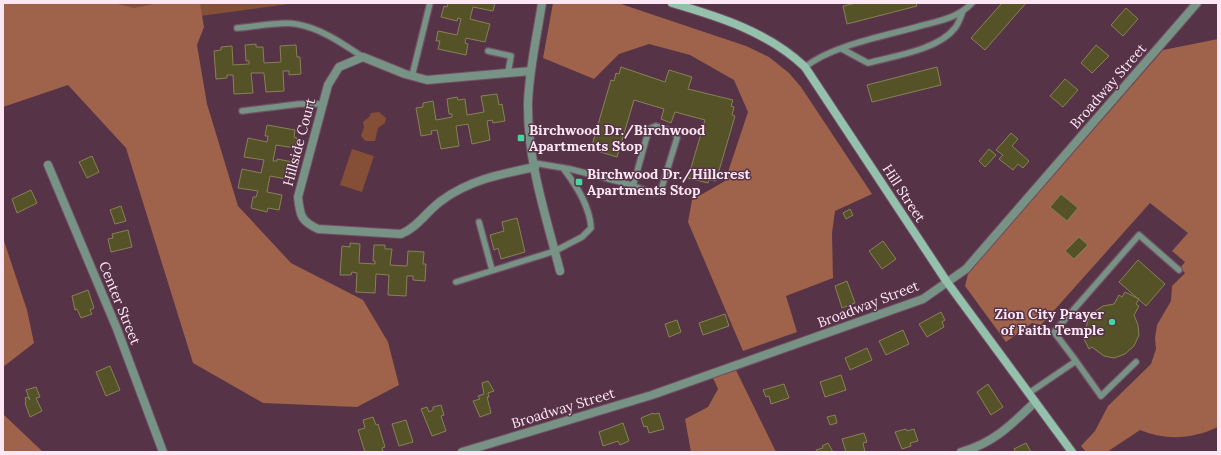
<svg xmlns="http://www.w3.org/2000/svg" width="1221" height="455" font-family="Lora,serif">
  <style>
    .green { fill: #854e37 }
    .forest { fill: #9e634a }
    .building { fill: #565228; stroke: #868257 }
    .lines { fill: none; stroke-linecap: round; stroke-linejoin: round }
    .lane-casing { stroke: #725064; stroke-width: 8 }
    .street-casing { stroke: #725064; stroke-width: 10 }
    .secondary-casing { stroke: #725064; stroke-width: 10 }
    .lane { stroke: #779385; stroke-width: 5.5 }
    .street { stroke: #779385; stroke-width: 8 }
    .secondary { stroke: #94c1ab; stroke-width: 8 }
    .poi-dot { fill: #48d49d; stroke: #573348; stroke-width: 1.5 }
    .labels { text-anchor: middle; stroke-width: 3; stroke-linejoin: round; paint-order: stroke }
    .street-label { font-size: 14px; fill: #fee7f4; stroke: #573348 }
    .poi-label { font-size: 14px; font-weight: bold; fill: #fee7f4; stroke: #573348; text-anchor: start }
  </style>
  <rect width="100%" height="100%" fill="#573348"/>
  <path class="green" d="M17 3H296L156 22Z
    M379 112 386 118 385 123 378 128 375 141H365L361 136 364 127 363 122 369 117 371 113Z
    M352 149 374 156 362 192 340 185Z"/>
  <path class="forest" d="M3 3H113L134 8 159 3H200L204 27 197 45 207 104 238 206 291 263 363 300 388 342 399 385 357 407 263 403 193 363 126 148 68 85 3 107Z
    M553 3H618L746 46 769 57 789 73 801 87 872 194 835 211 832 233 833 278 786 296 797 332 743 351 688 222 692 200 725 181 748 112 734 80 690 55 649 44 619 54 594 79 543 58Z
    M1218 39V427C1192 439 1167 441 1140 430L1107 452H1086L1081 446 1095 431 1108 406 1151 364 1156 349 1155 338 1157 325 1171 301 1172 286 1185 273 1180 268 1185 262 1172 251 1188 233 1150 203 1041 325 1032 323 1006 342 965 286 968 274 1163 50Z
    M3 238 27 310 34 343 3 367Z
    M736 370 776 452H691L685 419 708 407 718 389 713 378Z
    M3 414 43 452H6L3 450Z"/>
  <path class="building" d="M448 3H495L493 11 473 7 470 19 490 24 485 42 466 38 465 43 468 44 466 55 438 49 440 41H436L438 31 457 35 461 19 458 18 457 21 441 17 444 6 447 7Z
    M856 3H916L917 6 847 24 843 6Z
    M1002 3H1026L985 50 971 38Z
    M1126 8 1138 19 1123 36 1111 25Z
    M256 44V47H263L264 63 281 62 280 46 296 45 297 57H300L301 74 289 75V71H283L284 91 266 92 264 73H251L253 93 234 94 233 75H227V78L216 79 214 51 221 50V47L232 46 233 65 249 64V61H246L245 45Z
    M1096 45 1109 56 1092 73 1081 63Z
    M621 67 665 82 669 70 692 77 688 89 733 100 731 106 734 107 732 115 735 116 716 181 709 180 708 183 688 178 705 120 675 112 671 123 661 119 664 109 634 100 617 157 597 151 598 147 592 145 611 80 614 81 616 73 619 74Z
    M937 67 941 85 872 102 867 85Z
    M1065 79 1078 90 1063 107 1050 96Z
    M497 94 499 105 502 104 505 121 493 123 492 120 487 121 490 140 472 144 468 124 456 126 459 146 441 149 437 130 431 131 432 134 421 136 416 108 423 107V103L433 101 436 120 452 117V114H449L447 99 457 97 458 100 465 99 467 115 484 112 481 96Z
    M267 125 295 130 294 137 297 138 295 148 276 145 273 161H277V159L293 162 291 173 287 172 286 179 270 176 267 192 282 195 279 210 268 208 267 212 251 208 253 197H256L258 191 238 188 242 169 261 173 264 160 244 157 248 138 267 142 268 136H265Z
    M1011 133 1018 139 1012 146 1029 161 1023 168 1018 164 1013 170 999 159 1003 155 996 150Z
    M989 149 996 155 985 167 979 161Z
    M92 156 99 172 87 178 79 162Z
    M31 190 37 203 17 213 12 199Z
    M1061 194 1078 208 1067 221 1050 207Z
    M121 206 126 221 115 224 110 210Z
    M850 209 853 215 846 219 843 213Z
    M517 218 525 252 501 259 498 248 494 250 490 235 504 231 502 222Z
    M128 230 132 247 111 252 108 239 113 238 112 234Z
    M1079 237 1088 245 1074 259 1065 251Z
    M883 241 896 259 882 269 869 251Z
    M350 243 360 244 359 263 375 264V261H373L374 245H385V249H392L390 265 407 266 408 251 424 252 423 264H426L425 281 413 280V276H407L406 296 388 295 389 275 376 274 375 293 356 292 357 273 352 272 351 275H340L342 246 350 247Z
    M1138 260 1165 284 1146 306 1119 282Z
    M847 281 855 303 842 308 835 286Z
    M88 290 94 308 90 310 92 314 81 318 77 309 75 310 72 296Z
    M1125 292 1139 299 1136 304 1139 306 1134 315 1138 325 1139 335 1134 346 1125 354 1114 358 1104 356 1092 347 1089 349 1083 337 1087 336 1086 328 1088 320 1094 312 1103 306 1114 304 1119 295 1122 297Z
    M941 312 945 320 942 322 944 327 927 337 919 324Z
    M725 314 729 326 703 335 699 323Z
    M677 320 681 332 669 337 665 324Z
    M903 330 909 344 886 355 879 341Z
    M867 348 872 360 850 370 845 358Z
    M110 366 120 390 106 396 96 372Z
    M841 375 846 390 825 397 820 382Z
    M488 381 494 391 488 393 489 397H487L491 413 480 417 473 401 480 399 478 396 484 394 482 383Z
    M784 384 789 398 771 404 769 396 766 397 763 390Z
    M988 384 1003 407 991 415 977 392Z
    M36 387 40 397 36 398 42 411 30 417 25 403 26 402 25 398 28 397 30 400 26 390Z
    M441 405 444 415 441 416 446 431 432 436 421 409 427 407 429 412 433 410V407Z
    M653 413 654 414 659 413 664 429 649 433 647 426 644 427 641 418Z
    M835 415 837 423 830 425 827 417Z
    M373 417 376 425 378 424 385 447 382 448 383 451 379 452H365L358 430 365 428 363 420Z
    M406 420 413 442 399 446 392 424Z
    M623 423 629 441 620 445 618 441 603 446 599 432Z
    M906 429 907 431 914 429 918 441 910 443 911 446 902 449 895 432Z
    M864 433 867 442 863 443 865 452H846L842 439Z
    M828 443 833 452H817L816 450 823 448 822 446Z
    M1026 443 1031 452H1016L1014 449Z"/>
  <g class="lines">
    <g class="lane-casing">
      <path id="lane" d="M237 28C253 27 282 21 296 24 321 28 343 44 363 57
        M842 49 868 63C894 56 938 50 955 28 959 23 961 16 963 11
        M488 51 511 56 508 73
        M805 67C833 45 885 36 920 26 939 21 958 18 972 3
        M412 76 430 3
        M242 111 299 104H323
        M534 163 570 169 628 184 653 193 661 190 677 138 675 132 656 126 649 129 633 186
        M479 222 492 270
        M456 282 555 251 582 237 591 228C590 206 576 185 563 168
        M1076 361 1101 396 1136 362
        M1029 393 1076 361 1054 332 1139 235 1179 270"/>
    </g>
    <g class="street-casing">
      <path id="street" d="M542 3C537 36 529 70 528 103 527 161 546 216 560 271
        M531 71 427 80 405 74 363 57 339 67 328 85 298 197C300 216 301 221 318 229L401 234C418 227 427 211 441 201 469 180 501 174 535 167
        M48 165 117 329 163 452
        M462 452 652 395 923 299 966 269 1197 3
        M961 452C994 443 1012 424 1035 402"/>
    </g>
    <g class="secondary-casing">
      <path id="secondary" d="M672 3C720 17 768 32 805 67L947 282 1072 452"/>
    </g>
    <use href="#lane" class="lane"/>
    <use href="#street" class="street"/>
    <use href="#secondary" class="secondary"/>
  </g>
  <g class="poi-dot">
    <rect x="517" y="134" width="8" height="8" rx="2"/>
    <rect x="575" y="178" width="8" height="8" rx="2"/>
    <circle cx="1112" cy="322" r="4"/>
  </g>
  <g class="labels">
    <g class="street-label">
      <text transform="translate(1108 86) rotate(-49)" y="5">Broadway Street</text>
      <text transform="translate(299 142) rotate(-75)" y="5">Hillside Court</text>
      <text transform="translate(904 193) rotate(57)" y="5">Hill Street</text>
      <text transform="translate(120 303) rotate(68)" y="5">Center Street</text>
      <text transform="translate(868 304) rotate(-21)" y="5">Broadway Street</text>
      <text transform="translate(563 408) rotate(-17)" y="5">Broadway Street</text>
    </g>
    <g class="poi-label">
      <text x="529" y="135">Birchwood Dr./Birchwood<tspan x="529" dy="16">Apartments Stop</tspan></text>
      <text x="587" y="179">Birchwood Dr./Hillcrest<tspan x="587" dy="16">Apartments Stop</tspan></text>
      <text x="1104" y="319" text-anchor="end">Zion City Prayer<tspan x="1104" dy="16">of Faith Temple</tspan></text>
    </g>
  </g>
  <rect width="1221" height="455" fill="none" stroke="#fee7f4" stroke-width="8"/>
</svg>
